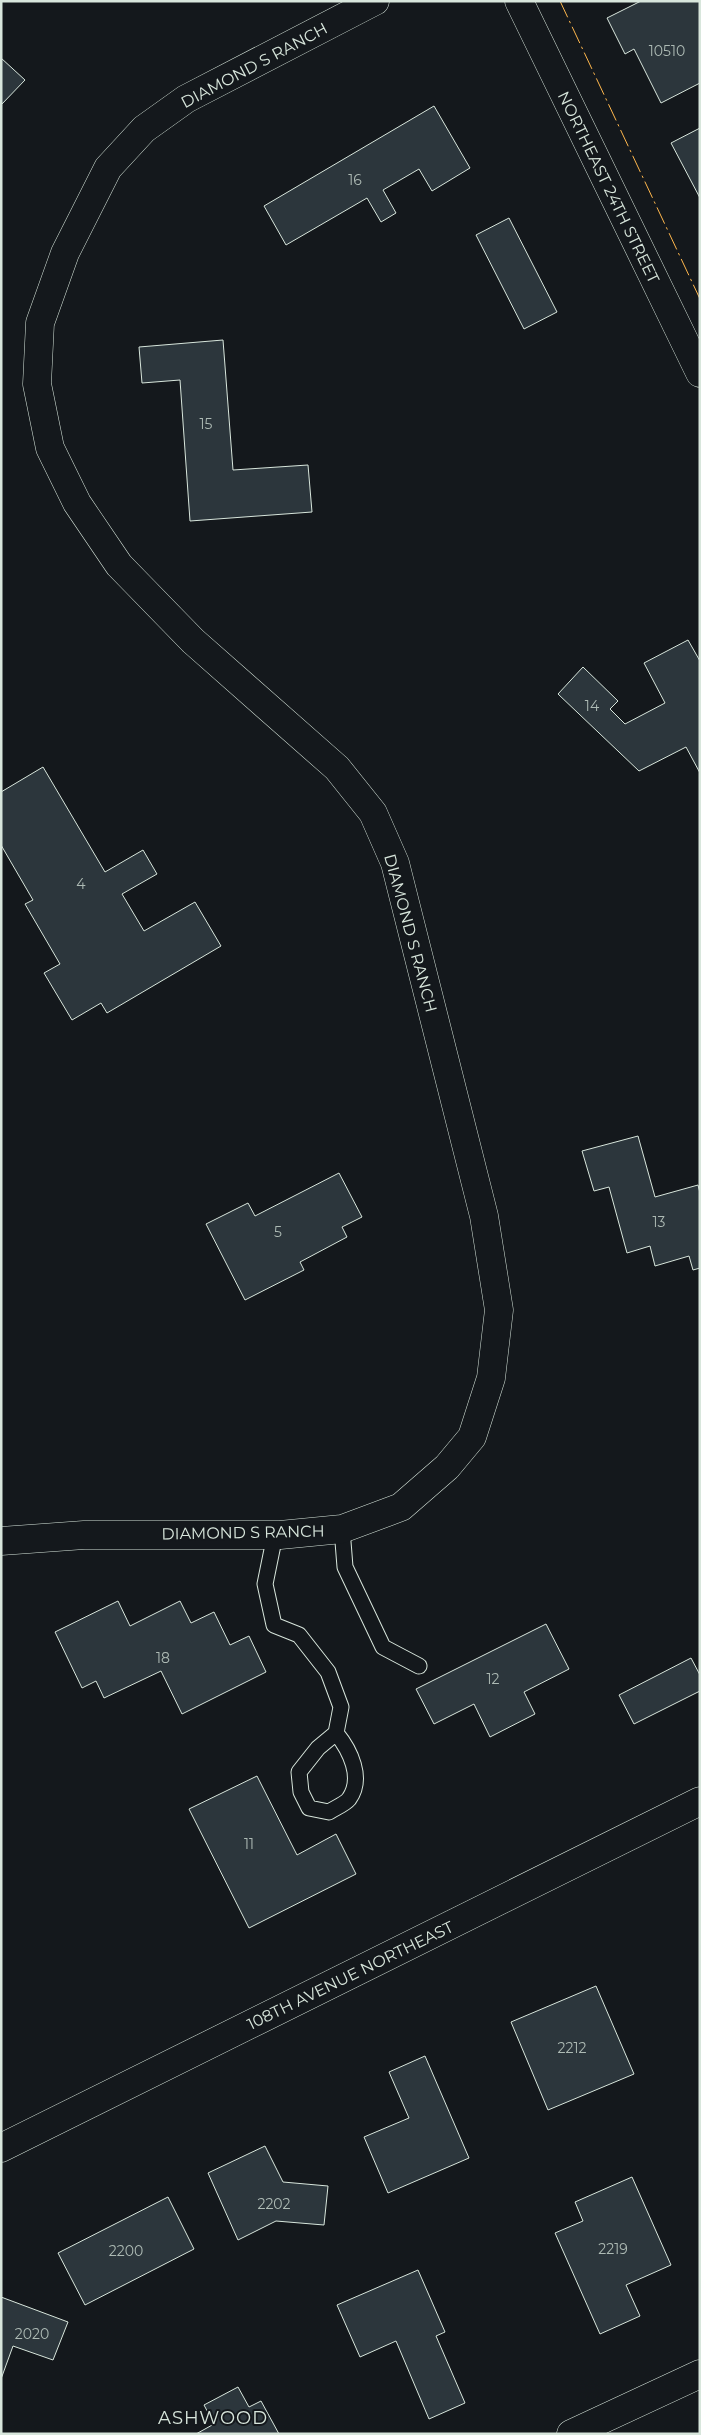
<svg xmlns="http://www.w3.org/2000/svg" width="701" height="2435" font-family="Montserrat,sans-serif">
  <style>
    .building { fill: #2c363c; stroke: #d8e6dc }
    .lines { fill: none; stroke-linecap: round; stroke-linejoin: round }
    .service-casing { stroke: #d8e6dc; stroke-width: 17 }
    .minor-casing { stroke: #d8e6dc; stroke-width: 29 }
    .secondary-casing { stroke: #d8e6dc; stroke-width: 29 }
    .service { stroke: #14181c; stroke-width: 15 }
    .minor { stroke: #14181c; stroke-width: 28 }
    .secondary { stroke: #14181c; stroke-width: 28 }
    .power { stroke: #ffb74d; stroke-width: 1; stroke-dasharray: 18 4 2.5 4; stroke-linecap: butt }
    .labels { text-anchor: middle; stroke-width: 4; stroke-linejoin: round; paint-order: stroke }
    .number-label { font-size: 14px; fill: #adbab4 }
    .street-label { font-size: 16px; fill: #d8e6dc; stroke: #14181c }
    .neighbourhood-label { font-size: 18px; letter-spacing: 1px; fill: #d8e6dc; stroke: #14181c }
  </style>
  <rect width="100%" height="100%" fill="#14181c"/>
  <path class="building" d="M641 1H700V83L661 103 634 49 625 54 607 18Z
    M1 58 25 80 1 105Z
    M434 106 470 168 432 191 419 169 383 190 396 213 381 222 367 198 286 245 264 206Z
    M700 128V198L671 143Z
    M509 218 557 312 524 329 476 235Z
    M223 340 233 470 308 465 312 512 190 521 180 380 142 383 139 347Z
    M688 640 700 661V773L686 747 639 771 558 694 583 667 618 701 610 709 625 724 665 703 644 663Z
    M43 767 105 872 143 850 157 874 122 894 144 931 195 902 221 946 107 1013 101 1003 72 1020 44 973 60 964 25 904 33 900 1 845V792Z
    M638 1136 655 1197 698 1185 700 1193V1268L693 1270 689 1256 655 1266 650 1246 627 1253 609 1187 594 1191 582 1151Z
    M339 1173 362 1217 342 1227 347 1237 300 1262 304 1270 245 1300 206 1224 248 1203 255 1216Z
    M118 1601 130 1626 180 1601 191 1623 214 1612 230 1645 249 1636 266 1672 182 1714 161 1671 104 1698 96 1681 82 1688 55 1632Z
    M546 1624 569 1669 524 1692 535 1714 490 1737 474 1704 434 1724 416 1689Z
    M691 1658 700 1675V1691L634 1724 619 1695Z
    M257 1776 297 1855 336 1834 356 1874 249 1928 189 1809Z
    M596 1986 634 2074 548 2110 511 2022Z
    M425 2056 469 2158 388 2193 364 2137 409 2118 389 2072Z
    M265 2146 283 2182 328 2186 324 2225 276 2221 238 2240 208 2173Z
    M632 2177 671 2265 626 2285 640 2316 600 2334 555 2233 583 2221 575 2202Z
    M168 2197 194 2249 85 2305 58 2253Z
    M418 2270 445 2332 436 2336 465 2403 429 2419 396 2341 360 2357 337 2305Z
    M1 2297 68 2322 53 2360 13 2346 1 2379Z
    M238 2387 249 2407 261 2401 279 2434H196L214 2424 204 2405Z"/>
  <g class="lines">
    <g class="service-casing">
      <path id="service" d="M342 1529 345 1567 383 1647 419 1666
        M275 1535 265 1584 274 1625 299 1635 328 1672 341 1707 336 1733 318 1748 299 1772 301 1792 309 1808 329 1812C335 1808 345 1804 349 1799 364 1778 350 1750 336 1733"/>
    </g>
    <g class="minor-casing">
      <path id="minor" d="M1 1541 84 1535H280L342 1529 401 1507 447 1467 472 1437 491 1378 499 1310 484 1216 395 863 373 813 337 768 193 641 119 565 77 503 50 448 37 384 40 323 65 253 108 168 144 129 186 99 375 1
        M571 2434 700 2374"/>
    </g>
    <g class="secondary-casing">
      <path id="secondary" d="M519 1 700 373
        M1 2148 700 1801"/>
    </g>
    <use href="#service" class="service"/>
    <use href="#minor" class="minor"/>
    <use href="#secondary" class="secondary"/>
    <path class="power" d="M560 1 700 299"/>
  </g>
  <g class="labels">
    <g class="number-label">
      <text x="667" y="56">10510</text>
      <text x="355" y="185">16</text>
      <text x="206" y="429">15</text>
      <text x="592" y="711">14</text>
      <text x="81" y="889">4</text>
      <text x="659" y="1227">13</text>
      <text x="278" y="1237">5</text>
      <text x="163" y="1663">18</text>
      <text x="493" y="1684">12</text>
      <text x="249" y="1849">11</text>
      <text x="572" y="2053">2212</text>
      <text x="274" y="2209">2202</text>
      <text x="613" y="2254">2219</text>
      <text x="126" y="2256">2200</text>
      <text x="32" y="2339">2020</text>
    </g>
    <g class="street-label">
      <text transform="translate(254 65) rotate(-28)" y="6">DIAMOND S RANCH</text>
      <text transform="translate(609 187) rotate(64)" y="6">NORTHEAST 24TH STREET</text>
      <text transform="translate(411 933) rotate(75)" y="6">DIAMOND S RANCH</text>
      <text transform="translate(243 1532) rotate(-1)" y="6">DIAMOND S RANCH</text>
      <text transform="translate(350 1975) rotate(-26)" y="6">108TH AVENUE NORTHEAST</text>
    </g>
    <g class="neighbourhood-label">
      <text x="213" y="2424">ASHWOOD</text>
    </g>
  </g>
  <rect width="701" height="2435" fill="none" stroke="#d8e6dc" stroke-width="5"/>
</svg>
